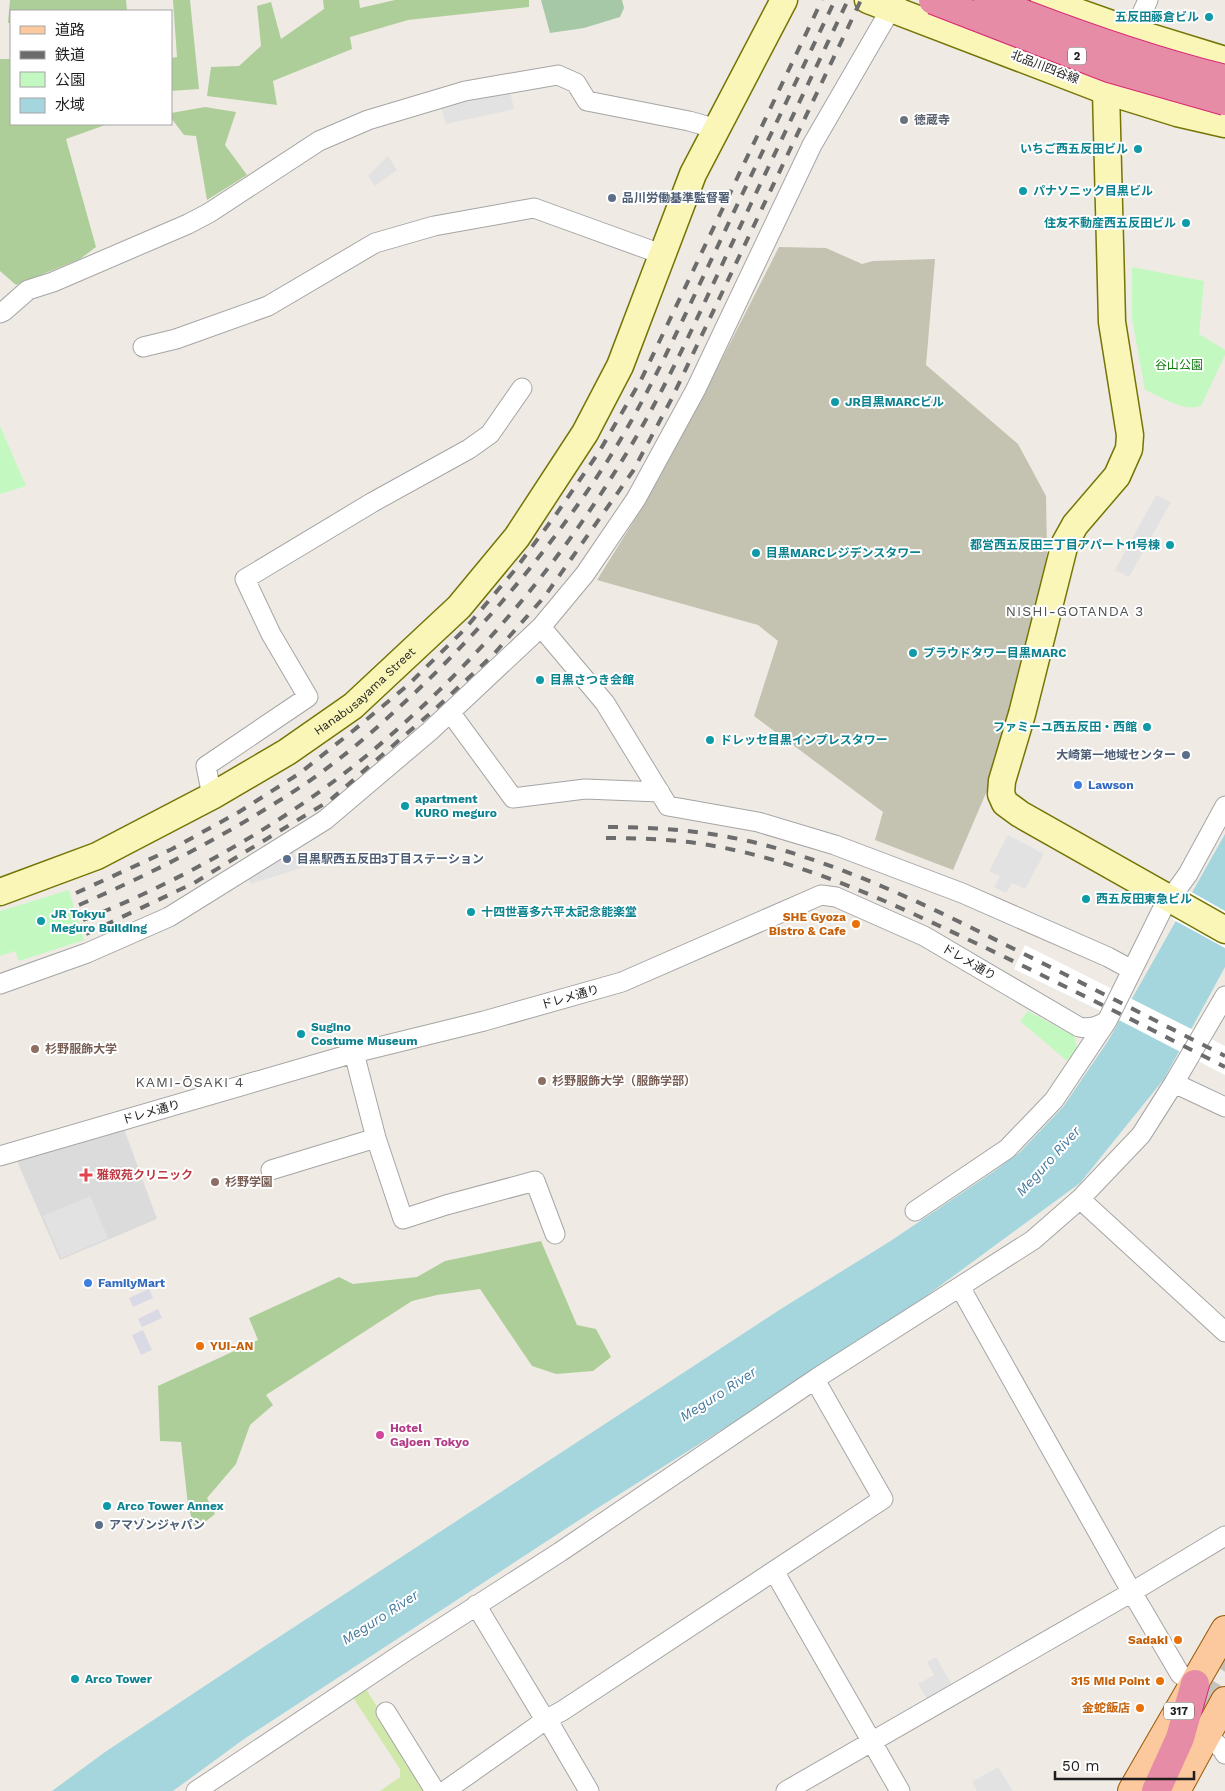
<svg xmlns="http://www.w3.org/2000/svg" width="1225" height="1791" font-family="'Work Sans','Noto Sans JP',sans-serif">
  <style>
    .residential { fill: #dcdbdb }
    .construction { fill: #c4c2b0 }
    .grass { fill: #d0e9aa }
    .forest { fill: #aece99 }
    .cemetery { fill: #a6c8a7 }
    .park { fill: #c3f9c1 }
    .parking { fill: #e2e2e2 }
    .plaza { fill: #d9dae5 }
    .water { fill: #a5d6dd }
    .pier { fill: #fff }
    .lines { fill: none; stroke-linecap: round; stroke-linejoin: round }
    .highway-tunnel { stroke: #c5c2bc; stroke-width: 28; stroke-dasharray: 28 14; stroke-linecap: butt }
    .street-casing { stroke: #a5a5a5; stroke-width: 21 }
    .secondary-casing { stroke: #747505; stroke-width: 29 }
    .primary-casing { stroke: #985701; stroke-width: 30 }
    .highway-casing { stroke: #da2575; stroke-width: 30 }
    .street { stroke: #fff; stroke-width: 19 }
    .secondary { stroke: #f9f6b8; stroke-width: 26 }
    .primary { stroke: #fbc99d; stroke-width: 28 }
    .highway { stroke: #e68ca6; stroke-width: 28 }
    .rail { stroke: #6c6c6c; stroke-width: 4; stroke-dasharray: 10 10; stroke-linecap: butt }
    .highway-bridge-casing { stroke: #da2575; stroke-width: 30; stroke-linecap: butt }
    .highway-bridge { stroke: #e68ca6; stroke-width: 28 }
    .culture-dot { fill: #0f9aa8; stroke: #fff; stroke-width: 2 }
    .worship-dot { fill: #6b7280; stroke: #fff; stroke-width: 2 }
    .service-dot { fill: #5c6f8a; stroke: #fff; stroke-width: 2 }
    .shop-dot { fill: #3f7fe0; stroke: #fff; stroke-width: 2 }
    .food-dot { fill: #e8710a; stroke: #fff; stroke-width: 2 }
    .education-dot { fill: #8d6e63; stroke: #fff; stroke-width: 2 }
    .health-dot { fill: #e0444e; stroke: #fff; stroke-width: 2 }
    .hotel-dot { fill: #d1479c; stroke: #fff; stroke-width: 2 }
    .labels { text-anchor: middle; stroke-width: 4; stroke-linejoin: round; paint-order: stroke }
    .shield { fill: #fff; stroke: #626262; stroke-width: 1 }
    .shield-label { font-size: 11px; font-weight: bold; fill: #1e1e1e }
    .culture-label { font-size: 12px; font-weight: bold; fill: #0d838f; stroke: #fff; text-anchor: start }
    .street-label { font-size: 12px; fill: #1e1e1e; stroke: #fff }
    .worship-label { font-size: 12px; font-weight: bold; fill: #5b616d; stroke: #fff; text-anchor: start }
    .service-label { font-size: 12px; font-weight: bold; fill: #4e5e75; stroke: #fff; text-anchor: start }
    .park-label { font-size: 12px; fill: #0e7d0c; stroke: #fff }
    .shop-label { font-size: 12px; font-weight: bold; fill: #366cbe; stroke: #fff; text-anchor: start }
    .food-label { font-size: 12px; font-weight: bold; fill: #c56008; stroke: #fff; text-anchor: end }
    .education-label { font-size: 12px; font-weight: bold; fill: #785e54; stroke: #fff; text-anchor: start }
    .health-label { font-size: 12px; font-weight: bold; fill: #be3a42; stroke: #fff; text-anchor: start }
    .hotel-label { font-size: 12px; font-weight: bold; fill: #b23c85; stroke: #fff; text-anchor: start }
    .neighbourhood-label { font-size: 14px; letter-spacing: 1px; fill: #515151; stroke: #fff }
    .water-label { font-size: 14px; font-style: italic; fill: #457a9e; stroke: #fff }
  </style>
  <rect width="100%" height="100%" fill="#efebe4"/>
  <path class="residential" d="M124 1129 157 1219 60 1260 16 1159Z"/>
  <path class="construction" d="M779 247 826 248 862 264 873 261 935 259 926 365 1018 444 1046 496 1047 552 1044 580 989 786 953 870 875 840 883 812 754 716 778 641 758 625 597 580 642 508 697 408Z"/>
  <path class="grass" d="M366 1689 428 1789 425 1791H380L400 1777V1769L352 1696Z"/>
  <path class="forest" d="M10 0H126L127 11H11V23H8Z
    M173 0H190L199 89 171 91V58L177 57Z
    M323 0H359L360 8 395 0H529V7L408 20 350 37 352 49 273 81 277 105 207 96 211 67 239 66 261 46 257 6 271 2 281 39 324 9Z
    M0 59H11V124H108L66 139 96 247 80 259 16 285 0 271Z
    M205 107 236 112 225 145 247 175 207 200 196 136 184 135 171 118V113Z
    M541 1241 577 1325 596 1329 611 1357 593 1371 556 1374 532 1366 480 1289 437 1295 412 1301 266 1395 273 1405 250 1425 236 1464 207 1498 215 1514 195 1530 188 1505 181 1442 160 1441 158 1386 258 1340 249 1318 339 1277 353 1284 417 1277 445 1261Z"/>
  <path class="cemetery" d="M541 0H622L624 8 620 17 584 28 550 33Z"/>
  <path class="park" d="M1132 267 1204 281 1199 334 1225 350V355L1201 406C1183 412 1162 397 1145 390L1132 319Z
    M0 426 26 486 0 494Z
    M69 890 84 940 19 961 15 951 0 956V911Z
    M1028 1011 1074 1036 1077 1047 1067 1061 1020 1021Z"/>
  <path class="parking" d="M510 91 514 109 446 124 441 108Z
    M388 156 397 170 375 186 368 176Z
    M1156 495 1171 502 1129 577 1115 570Z
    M1008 835 1044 854 1025 889 1012 883 1006 893 994 887 1000 876 989 871Z
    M293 851 301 868 251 884 247 875Z
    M90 1196 108 1238 61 1258 43 1216Z
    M936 1657 952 1685 927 1699 918 1684 934 1675 927 1662Z
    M998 1767 1013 1791H977L972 1782Z"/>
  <path class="plaza" d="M149 1289 153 1298 133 1307 129 1298Z
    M158 1309 162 1318 142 1327 138 1319Z
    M143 1330 152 1350 141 1355 132 1335Z"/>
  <path class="water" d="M1225 834V967L1164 1079 1080 1183 918 1302 815 1371 596 1509 244 1739 173 1791H52L105 1752 259 1650 784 1307 889 1242 993 1172 1020 1152 1063 1107 1108 1041Z"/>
  <path class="pier" d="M1188 890 1225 911V948L1172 919Z
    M1025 945 1225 1046V1075L1117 1019 1014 969Z"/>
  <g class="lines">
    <path class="highway-tunnel" d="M1197 1704 1225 1658"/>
    <g class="street-casing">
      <path id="street" d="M1129 42 1148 0
        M0 313 4 311 28 290 53 282 188 224 209 213 319 141 368 120 465 91 558 75 576 83 587 101 689 121 717 129
        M143 347 176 339 268 306 375 243 434 226 534 208 661 254
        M541 627 605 703 668 806 758 822 835 845 962 893 1108 957 1132 970
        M450 712 513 798 585 789 660 792
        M212 796 206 766 308 697 271 634 245 579 373 502 469 449 490 434 522 388
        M0 984 87 953 169 917 325 820 430 731 541 627 585 574 636 499 696 389 812 145 896 0
        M354 1053 376 1138 403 1219 446 1205 535 1181 555 1234
        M1174 1083 1225 1107
        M0 1156 354 1053 484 1021 622 982 821 895 836 897 924 936 1079 1027C1090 1029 1097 1027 1107 1021
        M271 1170 376 1138
        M1080 1199 1225 1332
        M915 1211 1007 1149 1054 1100 1107 1021 1162 910 1188 874 1225 806
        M960 1287 1126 1582 1180 1674 1195 1684
        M774 1571 900 1791
        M476 1605 541 1713 547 1719 589 1791
        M386 1712 435 1791
        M1207 1735 1222 1749 1225 1754
        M196 1791 406 1651 560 1552 817 1378 1033 1240 1080 1199 1141 1135 1174 1083 1225 996
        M445 1791 547 1719 562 1711 883 1499 815 1380
        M786 1791 1132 1592 1225 1536"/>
    </g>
    <g class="secondary-casing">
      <g id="secondary">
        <path d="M868 0 1106 91 1177 113 1225 124"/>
        <path d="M1044 0 1134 32 1225 60"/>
        <path d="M1106 91 1112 322 1130 435 1129 449 1117 476 1075 525 1065 543 1022 714 1002 781 1001 794 1005 803 1020 814 1225 930"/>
        <path id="s1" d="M0 892 97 856 212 796 287 752 353 706 459 607 517 537 585 433 620 366 693 174 784 0"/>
      </g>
    </g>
    <g class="primary-casing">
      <path id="primary" d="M1132 1791 1225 1630
        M1176 1791 1225 1701"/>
    </g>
    <g class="highway-casing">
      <path id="highway" d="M1156 1791 1180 1738 1195 1684"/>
    </g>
    <use href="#street" class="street"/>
    <use href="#secondary" class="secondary"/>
    <use href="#primary" class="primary"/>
    <use href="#highway" class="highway"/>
    <path class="rail" d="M608 827C658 827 708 831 757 843 843 865 927 905 1006 945 1079 981 1152 1019 1225 1056
      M606 838C634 838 662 839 689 842 795 856 889 902 984 947 1065 986 1145 1026 1225 1067
      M76 893 172 849 239 812 300 773 354 730 408 685 464 630 514 571 557 513 599 452 641 380 822 0
      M79 905C158 871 234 831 305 784 337 762 367 737 395 711 477 637 548 553 608 460 649 395 681 323 714 254 754 169 795 84 835 0
      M83 920C184 880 287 822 371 752 468 671 552 574 618 467 661 399 694 325 728 252 768 168 808 84 848 0
      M86 934 194 883 329 801 434 710 493 655 545 596 633 471 672 398 861 0"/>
    <g class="highway-bridge-casing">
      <path id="highway-bridge" d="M933 0 1109 68 1225 101
        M988 0C1066 31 1144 59 1225 79"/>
    </g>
    <use href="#highway-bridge" class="highway-bridge"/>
  </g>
  <g class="culture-dot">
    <circle cx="1209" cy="17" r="5"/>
    <circle cx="1138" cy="149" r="5"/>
    <circle cx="1023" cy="191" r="5"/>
    <circle cx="1186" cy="223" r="5"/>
    <circle cx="835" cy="402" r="5"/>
    <circle cx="1170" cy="545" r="5"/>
    <circle cx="756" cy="553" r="5"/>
    <circle cx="913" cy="653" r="5"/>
    <circle cx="540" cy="680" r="5"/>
    <circle cx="1147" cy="727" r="5"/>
    <circle cx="710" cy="740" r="5"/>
    <circle cx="405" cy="806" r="5"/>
    <circle cx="1086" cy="899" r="5"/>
    <circle cx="471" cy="912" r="5"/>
    <circle cx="41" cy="921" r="5"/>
    <circle cx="301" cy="1034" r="5"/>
    <circle cx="107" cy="1506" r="5"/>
    <circle cx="75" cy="1679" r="5"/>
  </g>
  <circle class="worship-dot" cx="904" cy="120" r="5"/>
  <g class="service-dot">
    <circle cx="612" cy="198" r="5"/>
    <circle cx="1186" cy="755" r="5"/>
    <circle cx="287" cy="859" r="5"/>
    <circle cx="99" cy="1525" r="5"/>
  </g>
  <g class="shop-dot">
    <circle cx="1078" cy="785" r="5"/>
    <circle cx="88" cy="1283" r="5"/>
  </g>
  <g class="food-dot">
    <circle cx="856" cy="924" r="5"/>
    <circle cx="200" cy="1346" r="5"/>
    <circle cx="1178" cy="1640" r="5"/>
    <circle cx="1160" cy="1681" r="5"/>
    <circle cx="1140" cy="1708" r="5"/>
  </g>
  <g class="education-dot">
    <circle cx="35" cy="1049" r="5"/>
    <circle cx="542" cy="1081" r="5"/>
    <circle cx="215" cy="1182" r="5"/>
  </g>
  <path class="health-dot" d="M83.5 1167.5h5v5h5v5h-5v5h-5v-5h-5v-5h5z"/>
  <circle class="hotel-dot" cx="380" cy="1435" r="5"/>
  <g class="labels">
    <g class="shield">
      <rect x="1068" y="47.5" width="18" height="17" rx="4"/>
      <rect x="1164" y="1702.5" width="30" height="17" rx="4"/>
    </g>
    <g class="shield-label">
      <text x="1077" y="60">2</text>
      <text x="1179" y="1715">317</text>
    </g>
    <g class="culture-label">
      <text x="1199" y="21" text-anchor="end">五反田藤倉ビル</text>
      <text x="1128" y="153" text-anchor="end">いちご西五反田ビル</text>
      <text x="1033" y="195">パナソニック目黒ビル</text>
      <text x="1176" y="227" text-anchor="end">住友不動産西五反田ビル</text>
      <text x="845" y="406">JR目黒MARCビル</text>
      <text x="1160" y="549" text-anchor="end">都営西五反田三丁目アパート11号棟</text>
      <text x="766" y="557">目黒MARCレジデンスタワー</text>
      <text x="923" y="657">プラウドタワー目黒MARC</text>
      <text x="550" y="684">目黒さつき会館</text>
      <text x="1137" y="731" text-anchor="end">ファミーユ西五反田・西館</text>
      <text x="720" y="744">ドレッセ目黒インプレスタワー</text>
      <text x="415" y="803">apartment<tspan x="415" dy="14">KURO meguro</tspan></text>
      <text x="1096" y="903">西五反田東急ビル</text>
      <text x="481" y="916">十四世喜多六平太記念能楽堂</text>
      <text x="51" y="918">JR Tokyu<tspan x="51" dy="14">Meguro Building</tspan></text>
      <text x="311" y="1031">Sugino<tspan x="311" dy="14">Costume Museum</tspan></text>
      <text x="117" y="1510">Arco Tower Annex</text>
      <text x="85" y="1683">Arco Tower</text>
    </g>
    <g class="street-label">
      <text transform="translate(1045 67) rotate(21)" y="4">北品川四谷線</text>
      <text dy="4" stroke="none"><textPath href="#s1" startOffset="419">Hanabusayama Street</textPath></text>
      <text transform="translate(969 962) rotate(30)" y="4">ドレメ通り</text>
      <text transform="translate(570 997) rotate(-16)" y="4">ドレメ通り</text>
      <text transform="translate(151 1112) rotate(-16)" y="4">ドレメ通り</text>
    </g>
    <g class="worship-label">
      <text x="914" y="124">徳蔵寺</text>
    </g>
    <g class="service-label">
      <text x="622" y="202">品川労働基準監督署</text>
      <text x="1176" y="759" text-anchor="end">大崎第一地域センター</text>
      <text x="297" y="863">目黒駅西五反田3丁目ステーション</text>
      <text x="109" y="1529">アマゾンジャパン</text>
    </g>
    <g class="park-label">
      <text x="1179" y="369">谷山公園</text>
    </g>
    <g class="shop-label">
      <text x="1088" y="789">Lawson</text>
      <text x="98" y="1287">FamilyMart</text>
    </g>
    <g class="food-label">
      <text x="846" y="921">SHE Gyoza<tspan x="846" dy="14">Bistro &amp; Cafe</tspan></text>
      <text x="210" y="1350" text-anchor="start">YUI-AN</text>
      <text x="1168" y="1644">Sadaki</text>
      <text x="1150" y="1685">315 Mid Point</text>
      <text x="1130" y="1712">金蛇飯店</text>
    </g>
    <g class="education-label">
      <text x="45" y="1053">杉野服飾大学</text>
      <text x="552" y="1085">杉野服飾大学（服飾学部）</text>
      <text x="225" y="1186">杉野学園</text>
    </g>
    <g class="health-label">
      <text x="97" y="1179">雅叙苑クリニック</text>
    </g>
    <g class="hotel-label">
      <text x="390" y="1432">Hotel<tspan x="390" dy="14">Gajoen Tokyo</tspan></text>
    </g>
    <g class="neighbourhood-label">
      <text x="1075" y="616">NISHI-GOTANDA 3</text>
      <text x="190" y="1087">KAMI-ŌSAKI 4</text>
    </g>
    <g class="water-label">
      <text transform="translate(1048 1161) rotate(-48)" y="5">Meguro River</text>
      <text transform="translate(718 1394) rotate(-33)" y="5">Meguro River</text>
      <text transform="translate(380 1617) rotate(-33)" y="5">Meguro River</text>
    </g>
  </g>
  <rect x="10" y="10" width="162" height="115" fill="#ffffff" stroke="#a5a5a5"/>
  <rect x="20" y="26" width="25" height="8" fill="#fbc99d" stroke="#a5a5a5"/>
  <text x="55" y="35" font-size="15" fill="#1e1e1e">道路</text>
  <rect x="20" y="51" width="25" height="8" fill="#6c6c6c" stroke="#a5a5a5"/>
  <text x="55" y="60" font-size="15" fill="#1e1e1e">鉄道</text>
  <rect x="20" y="72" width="25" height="15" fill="#c3f9c1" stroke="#a5a5a5"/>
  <text x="55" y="85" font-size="15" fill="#1e1e1e">公園</text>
  <rect x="20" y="98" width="25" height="15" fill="#a5d6dd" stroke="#a5a5a5"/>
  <text x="55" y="110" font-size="15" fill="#1e1e1e">水域</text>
  <path d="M1055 1771v8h139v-8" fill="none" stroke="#1e1e1e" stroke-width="2.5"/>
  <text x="1062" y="1771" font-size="15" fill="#1e1e1e" stroke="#ffffff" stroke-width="4" paint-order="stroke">50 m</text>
</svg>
